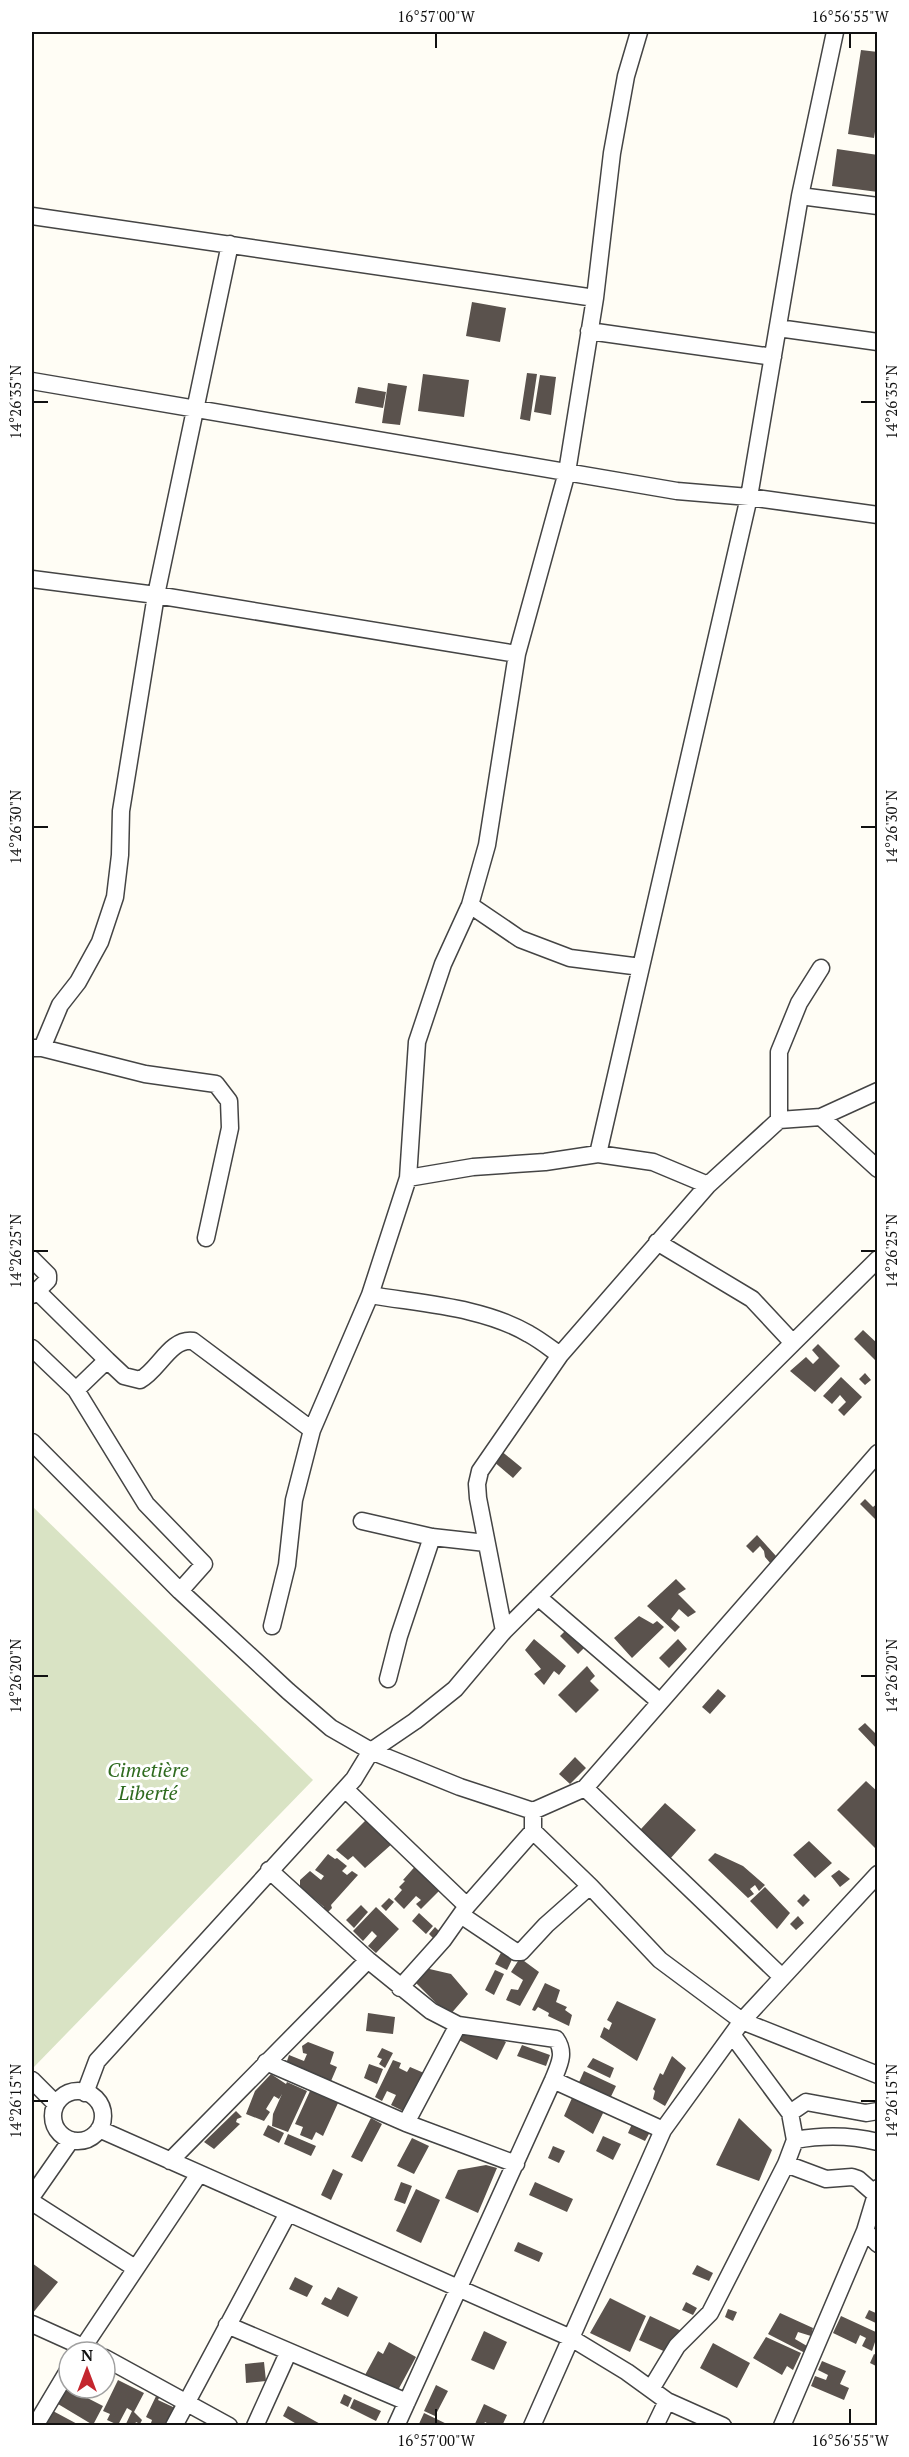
<svg xmlns="http://www.w3.org/2000/svg" width="909" height="2457" font-family="'PT Serif',serif">
  <style>
    .cemetery { fill: #d9e3c4 }
    .building { fill: #5a524d }
    .lines { fill: none; stroke-linecap: round; stroke-linejoin: round }
    .street-casing { stroke: #444; stroke-width: 19 }
    .street { stroke: #fff; stroke-width: 16 }
    .ticks { fill: none; stroke: #111; stroke-width: 2 }
    .labels { text-anchor: middle; stroke-width: 6; stroke-linejoin: round; paint-order: stroke }
    .park-label { font-size: 20px; font-style: italic; fill: #2f6b1f; stroke: #fff }
    .neatline { fill: none; stroke: #111; stroke-width: 2 }
    .ticks-label { font-size: 15px; text-anchor: middle; fill: #111 }
  </style>
  <rect width="100%" height="100%" fill="#fffdf5"/>
  <path class="cemetery" d="M32 1506 313 1780 33 2068 32 2066Z"/>
  <path class="building" d="M861 50 878 52V113L874 138 848 134Z
    M837 149 878 155V192L832 186Z
    M472 302 506 308 500 342 466 336Z
    M527 373 537 374 530 421 520 419Z
    M423 374 469 380 464 417 418 411Z
    M540 375 556 377 551 415 534 412Z
    M388 383 407 386 400 425 382 423Z
    M358 387 386 392 383 408 355 403Z
    M863 1330 878 1344 876 1361 854 1339Z
    M818 1344 840 1366 815 1392 790 1371 806 1357 813 1364 819 1358 812 1350Z
    M865 1373 871 1380 865 1385 859 1379Z
    M841 1377 862 1397 844 1416 838 1410 846 1402 840 1395 832 1404 823 1396Z
    M494 1445 522 1468 513 1478 486 1455Z
    M865 1499 873 1507 878 1503V1522L860 1504Z
    M757 1535 776 1556 771 1564 765 1557 764 1551 760 1546 753 1553 746 1546Z
    M676 1579 686 1589 678 1594 696 1612 688 1617 679 1609 671 1619 680 1627 675 1632 647 1606Z
    M639 1616 653 1624 657 1621 664 1627 632 1658 614 1638Z
    M567 1629 585 1647 578 1654 560 1636Z
    M534 1639 566 1666 559 1675 554 1671 544 1685 534 1674 541 1669 525 1650Z
    M678 1639 687 1649 669 1668 659 1658Z
    M587 1666 595 1676 590 1681 599 1690 576 1713 558 1695Z
    M718 1689 726 1696 710 1714 702 1707Z
    M865 1723 878 1736V1750L858 1729Z
    M575 1757 586 1768 570 1784 559 1774Z
    M866 1781 878 1792V1851L837 1810Z
    M665 1803 696 1830 660 1870 629 1842Z
    M368 1818 393 1843 365 1868 353 1856 348 1860 336 1850Z
    M809 1841 832 1863 815 1878 793 1855Z
    M715 1853 743 1866 765 1885 759 1891 755 1885 750 1889 754 1894 748 1898 708 1860Z
    M328 1854 335 1859 337 1858 347 1866 342 1871 347 1875 352 1871 358 1875 331 1905 332 1908 327 1913 321 1909 324 1907 300 1887V1880L310 1871 321 1880 324 1876 315 1870Z
    M419 1862 444 1886 421 1909 416 1904 421 1900 416 1896 404 1909 394 1899 402 1890 399 1887 405 1881 403 1880Z
    M839 1870 850 1879 840 1887 831 1876Z
    M765 1887 790 1913 777 1929 750 1901Z
    M804 1894 810 1900 803 1907 797 1901Z
    M389 1898 394 1902 386 1911 381 1906Z
    M361 1905 368 1912 354 1928 346 1920Z
    M376 1907 399 1929 376 1953 368 1946 377 1936 372 1931 363 1941 353 1931Z
    M419 1913 433 1926 426 1934 412 1921Z
    M798 1916 804 1923 796 1930 790 1924Z
    M435 1927 441 1933 435 1940 429 1934Z
    M504 1947 515 1953 507 1970 495 1964Z
    M520 1958 539 1972 520 2006 506 2000 511 1989 518 1990 523 1980 511 1972Z
    M421 1967 451 1974 468 1994 449 2016 410 1977Z
    M495 1970 504 1974 494 1995 485 1990Z
    M545 1983 560 1990 556 2002 567 2007 565 2010 572 2015 569 2026 548 2016 549 2013 538 2007 535 2011 532 2010Z
    M617 2001 656 2019 637 2061 600 2037 604 2027 609 2030 612 2023 607 2020Z
    M368 2013 395 2017 393 2034 366 2031Z
    M468 2022 506 2042 497 2060 459 2040Z
    M308 2042 334 2052 330 2064 337 2067 331 2081 286 2064 289 2055 304 2061 307 2054 303 2053 302 2046Z
    M522 2045 550 2055 546 2066 517 2056Z
    M382 2048 393 2053 385 2068 379 2064 382 2059 377 2057Z
    M672 2056 686 2068 665 2106 653 2099 655 2091 653 2089 660 2073 663 2075Z
    M593 2058 614 2068 610 2078 587 2067Z
    M393 2060 401 2063 399 2068 407 2072 410 2067 424 2073 405 2112 391 2105 396 2095 387 2091 382 2101 375 2097Z
    M369 2064 383 2069 377 2084 364 2078Z
    M584 2071 616 2086 593 2134 564 2116Z
    M271 2074 286 2084 287 2082 307 2091 288 2132 272 2126 273 2114 282 2094 279 2099 274 2096 266 2109 270 2112 264 2121 246 2114 255 2091Z
    M310 2091 338 2103 323 2136 316 2132 312 2140 300 2135 303 2127 295 2124Z
    M236 2111 242 2117 237 2119 236 2122 240 2124 214 2149 204 2142Z
    M371 2118 382 2124 362 2162 351 2157Z
    M739 2118 772 2150 759 2181 716 2165Z
    M632 2124 650 2132 645 2141 628 2133Z
    M268 2125 284 2133 279 2143 263 2135Z
    M288 2134 316 2146 311 2156 284 2144Z
    M603 2136 621 2144 613 2160 596 2151Z
    M412 2138 429 2146 414 2174 397 2166Z
    M553 2146 565 2151 559 2163 548 2158Z
    M486 2165 497 2168 478 2213 445 2198 458 2170Z
    M333 2169 343 2174 331 2200 321 2195Z
    M401 2182 412 2186 405 2204 394 2200Z
    M535 2182 573 2199 567 2212 529 2195Z
    M416 2189 440 2200 421 2243 396 2231Z
    M518 2242 543 2253 539 2262 514 2251Z
    M32 2263 58 2282 32 2314Z
    M697 2265 713 2273 709 2281 692 2274Z
    M295 2277 313 2286 307 2297 289 2289Z
    M338 2287 358 2297 348 2317 321 2304 325 2297 331 2300Z
    M610 2298 646 2316 630 2352 590 2333Z
    M686 2302 697 2308 693 2315 682 2310Z
    M728 2309 737 2312 733 2321 725 2317Z
    M869 2310 878 2314V2324L865 2318Z
    M780 2313 813 2328 811 2336 798 2332 795 2339 807 2346 805 2353 768 2334Z
    M650 2316 690 2335 679 2358 639 2340Z
    M841 2316 878 2333 872 2351 862 2346 866 2338 860 2335 856 2344 833 2333Z
    M484 2331 507 2342 494 2370 471 2360Z
    M766 2337 801 2353 793 2370 787 2366 782 2375 753 2358Z
    M389 2342 416 2357 397 2392 365 2375 378 2351 383 2354Z
    M713 2343 750 2363 737 2388 700 2368Z
    M874 2354 878 2356V2367L870 2363Z
    M822 2361 846 2371 840 2384 849 2388 844 2400 811 2386 815 2376 826 2380 828 2375 818 2370Z
    M264 2362 266 2381 246 2383 245 2364Z
    M118 2380 144 2393 134 2412 142 2420 140 2424 136 2422 134 2426H125L132 2411 127 2408 118 2425 107 2420 110 2414 103 2411Z
    M436 2385 448 2391 435 2416 424 2411Z
    M68 2388 103 2406 93 2425 58 2404Z
    M158 2392 161 2394 158 2400 173 2407 176 2400 184 2404 176 2426H150L152 2420 146 2417Z
    M344 2394 352 2398 348 2407 340 2403Z
    M354 2399 381 2411 376 2421 350 2408Z
    M484 2404 507 2415 502 2426H492L485 2422 483 2426H474Z
    M288 2406 324 2426H300L283 2416Z
    M53 2411 81 2426H43Z
    M424 2413 451 2426H418Z"/>
  <g class="lines">
    <g class="street-casing">
      <path id="street" d="M800 196 878 206
        M32 216 595 298
        M778 328 878 342
        M589 331 773 357
        M32 381 677 491 749 497 878 515
        M32 579 156 595 517 654
        M470 905 520 939 570 958 641 967
        M32 1048H42L145 1074 216 1084 229 1101 230 1128 206 1238
        M42 1048 60 1005 78 982 100 942 115 897 120 855 121 811 156 595 230 244
        M821 1117 878 1091
        M779 1120V1052L799 1003 821 968
        M598 1154 749 497 800 196 835 32
        M408 1178 473 1167 545 1162 598 1154 653 1162 708 1185 560 1355 480 1471 477 1484 478 1498 504 1631
        M708 1185 779 1120 821 1117 878 1169
        M32 1259 48 1275V1280L37 1291
        M32 1295 37 1291 107 1360
        M370 1295C423 1304 483 1307 529 1334 540 1340 550 1348 560 1355
        M793 1343 878 1259
        M32 1348 76 1390 146 1504 204 1564 180 1591
        M76 1390 107 1360 124 1376 140 1380C159 1370 170 1338 193 1341L312 1430
        M32 1442 180 1591 288 1691 331 1728 371 1751 415 1721 455 1689 504 1631 793 1343 752 1299 657 1242
        M362 1521 432 1537 486 1543
        M538 1597 660 1702
        M272 1626 287 1565 294 1500 312 1430 370 1295 408 1178 417 1042 443 964 470 905 487 845 517 654 567 472 595 298 612 153 626 76 639 32
        M388 1679 399 1636 432 1537
        M585 1788 782 1977
        M345 1789 467 1906
        M533 1831 590 1886 660 1960 742 2021 663 2130 553 2080
        M269 1870 368 1960 431 2011 458 2025 556 2039C566 2053 559 2065 553 2080L396 2426
        M878 1874 742 2021 878 2075
        M461 1915 516 1952H521L546 1925 590 1886
        M400 1988 443 1940 467 1906 533 1831V1811L585 1788 878 1453
        M733 2036 790 2113 795 2140
        M266 2062 406 2123 516 2164
        M32 2080 56 2104
        M53 2116a25 25 0 1 1 50 0a25 25 0 1 1-50 0Z
        M85 2093 97 2061 354 1779 371 1751 460 1787 533 1811
        M790 2113 806 2102 866 2113 878 2111
        M406 2123 458 2025
        M99 2129 571 2338 627 2372 667 2401 723 2426
        M170 2161 368 1960
        M786 2164 826 2179 852 2177 858 2179 874 2193
        M32 2196 71 2140
        M32 2202 135 2268
        M865 2231 878 2244
        M32 2324 94 2352
        M227 2325 407 2402
        M80 2352 199 2174
        M105 2358 229 2426
        M651 2389 677 2346 710 2313 786 2164 795 2140C823 2135 850 2135 878 2142
        M35 2426 69 2369
        M174 2426 288 2213
        M255 2426 288 2353
        M532 2426 663 2130
        M655 2426 667 2401
        M782 2426 865 2231 878 2188"/>
    </g>
    <use href="#street" class="street"/>
  </g>
  <path class="ticks" d="M436 33V48M850 33V48M33 402H48M861 402H876M33 827H48M861 827H876M33 1251H48M861 1251H876M33 1676H48M861 1676H876M33 2101H48M861 2101H876M436 2409V2424M850 2409V2424"/>
  <g class="labels">
    <g class="park-label">
      <text x="148" y="1777">Cimetière<tspan x="148" dy="23">Liberté</tspan></text>
    </g>
  </g>
  <rect width="909" height="2457" fill="none" stroke="#ffffff" stroke-width="66"/>
  <g transform="translate(87 2370)"><circle r="28" fill="#ffffff" stroke="#a0a0a0" stroke-width="1.5"/>
  <path d="M0-4.5L10 22L0 15L-10 22Z" fill="#c4262e"/>
  <text y="-9" font-size="16" font-weight="bold" text-anchor="middle" fill="#111111">N</text>
  </g>
  <rect x="33" y="33" width="843" height="2391" class="neatline"/>
  <g class="ticks-label">
    <text x="436" y="22">16°57'00"W</text>
    <text x="850" y="22">16°56'55"W</text>
    <text transform="translate(16 402) rotate(-90)" y="5">14°26'35"N</text>
    <text transform="translate(892 402) rotate(-90)" y="5">14°26'35"N</text>
    <text transform="translate(16 827) rotate(-90)" y="5">14°26'30"N</text>
    <text transform="translate(892 827) rotate(-90)" y="5">14°26'30"N</text>
    <text transform="translate(16 1251) rotate(-90)" y="5">14°26'25"N</text>
    <text transform="translate(892 1251) rotate(-90)" y="5">14°26'25"N</text>
    <text transform="translate(16 1676) rotate(-90)" y="5">14°26'20"N</text>
    <text transform="translate(892 1676) rotate(-90)" y="5">14°26'20"N</text>
    <text transform="translate(16 2101) rotate(-90)" y="5">14°26'15"N</text>
    <text transform="translate(892 2101) rotate(-90)" y="5">14°26'15"N</text>
    <text x="436" y="2446">16°57'00"W</text>
    <text x="850" y="2446">16°56'55"W</text>
  </g>
</svg>
